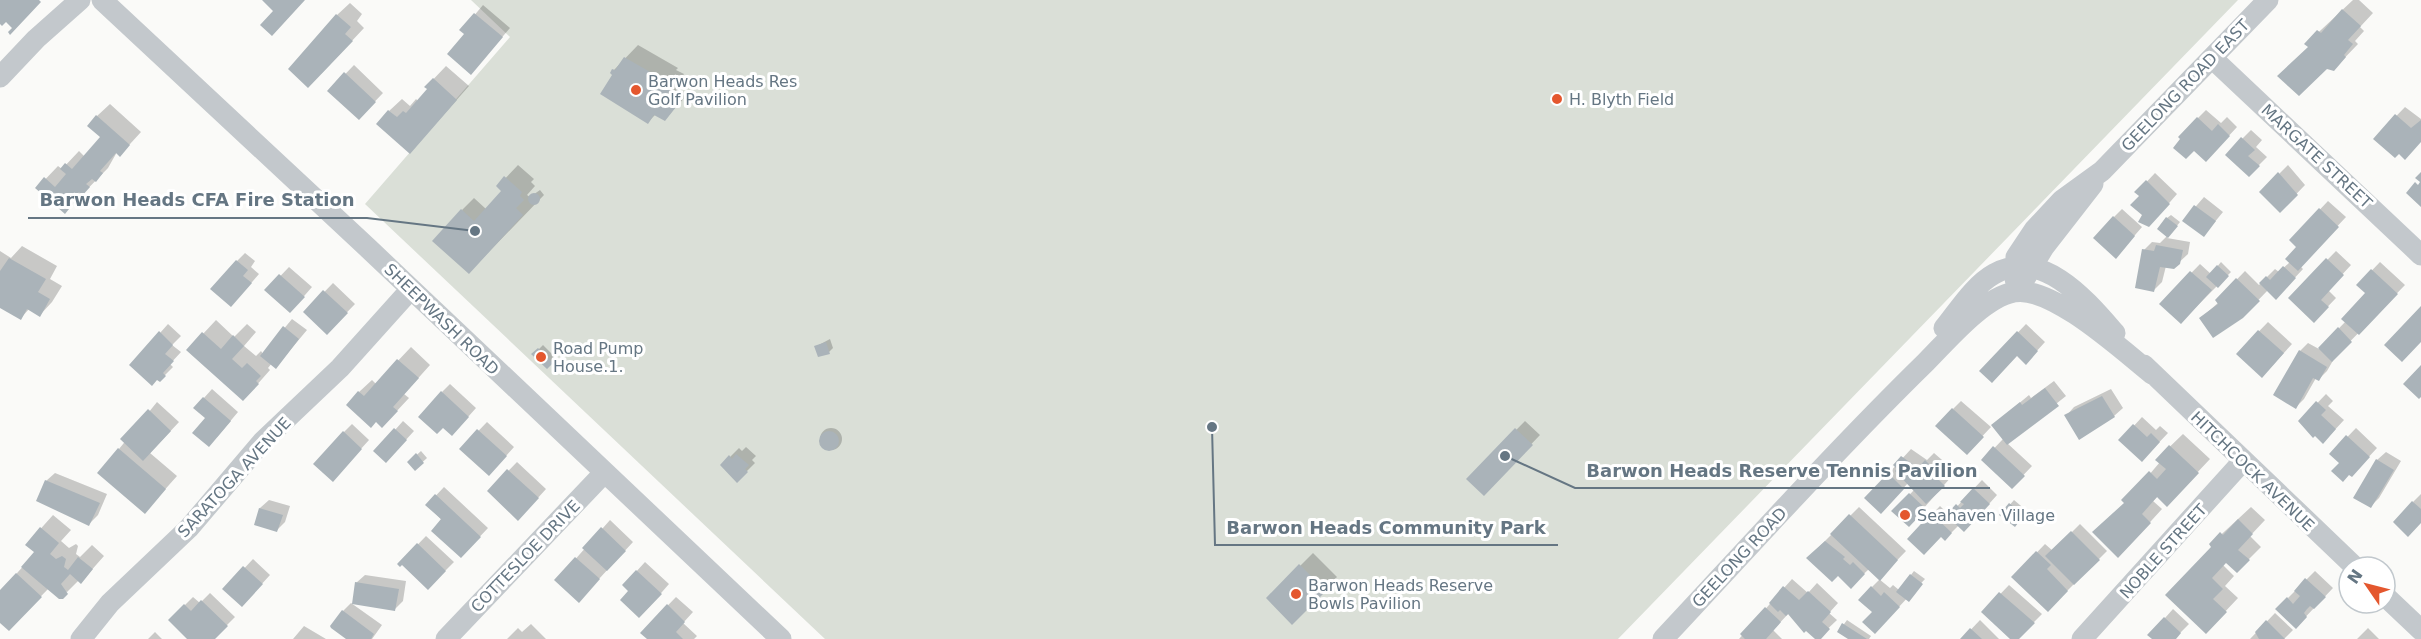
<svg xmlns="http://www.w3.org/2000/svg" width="2421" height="639" font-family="'DejaVu Sans',sans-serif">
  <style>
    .green { fill: #dadfd7 }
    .shadow { fill: #0003 }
    .building { fill: #aab3b9 }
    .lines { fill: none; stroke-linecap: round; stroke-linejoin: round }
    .minor { stroke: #c3c8cc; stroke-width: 21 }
    .poi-dot { fill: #e4572e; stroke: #fff; stroke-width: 2 }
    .labels { text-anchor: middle; stroke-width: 6; stroke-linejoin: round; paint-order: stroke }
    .poi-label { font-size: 16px; fill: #657683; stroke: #fff; text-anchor: start }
    .street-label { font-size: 16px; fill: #657683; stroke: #fff }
    .leader { fill: none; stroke: #657683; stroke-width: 2 }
    .callout-dot { fill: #657683; stroke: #fff; stroke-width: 2 }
    .callout-label { font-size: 18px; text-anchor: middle; font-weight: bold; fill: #657683; stroke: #fff; stroke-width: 6; stroke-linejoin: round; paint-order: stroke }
  </style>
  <rect width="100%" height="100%" fill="#fafaf8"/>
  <path class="green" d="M471 0H2238L1618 639H825L365 204 510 37Z"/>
  <path class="shadow" d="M2353 0H2359L2373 13 2360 27 2364 31 2355 41 2358 44 2333 70 2306 44Z
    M350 3 362 14 357 21 364 28 321 74 337 15Z
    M483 5 510 28 479 64 466 34 462 30Z
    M638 45 678 68 676 70 684 74 676 87 688 94 665 119 656 114 648 122 614 74V70Z
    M354 65 383 93 359 118 329 91Z
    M446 66 469 86 422 139 389 111 402 99 410 106 416 99 418 101 429 89 426 87Z
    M110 104 141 132 120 155 117 152 108 168 65 212 37 188 58 166 62 169 79 151 85 157 102 137 97 116Z
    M2405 107 2421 119V142L2375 138Z
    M2206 110 2221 123 2227 117 2237 127 2214 152 2194 149 2198 118Z
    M2251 130 2262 140 2256 147 2267 157 2249 175 2227 154Z
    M518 165 534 179 531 182 535 186 527 195 530 197 540 190 544 195 481 260 462 210 474 198 486 209 503 191 498 186Z
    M2288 165 2305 185 2280 211 2261 192Z
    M2155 173 2177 194 2157 217 2144 215 2141 196 2137 192Z
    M2204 197 2223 212 2204 235 2184 220Z
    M2328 201 2346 217 2300 266 2303 269 2276 298 2268 290 2242 317 2201 318 2219 302 2217 300 2245 271 2259 285 2275 269 2279 272 2290 262 2298 247 2291 240Z
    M2122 209 2142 227 2116 257 2114 217Z
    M2171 215 2180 222 2167 238 2190 242 2188 254 2173 268 2166 266 2162 282 2154 290 2144 250 2152 242 2160 243 2167 236V218Z
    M22 246 57 266 50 279 62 286 52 302 40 315 29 309 21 318 0 306V251L11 258Z
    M2336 251 2351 265 2328 290 2336 298 2314 321 2290 298Z
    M245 253 255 261 251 267 259 274 239 297 237 261Z
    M2221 262 2231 272 2189 314 2161 304 2200 264 2211 274Z
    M2380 262 2405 285 2335 357 2327 371 2319 379 2316 378 2304 399 2296 407 2300 351 2308 343 2319 349 2346 321 2367 293 2358 285Z
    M289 267 312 287 298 303 267 290Z
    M333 283 355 304 327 333 305 312Z
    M292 319 307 330 276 367 272 363 268 368 270 370 255 387 188 350 216 320 234 337 247 324 256 332 244 346 256 356 261 351 263 354Z
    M2268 322 2292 344 2271 367 2238 353Z
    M168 324 181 336 172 345 181 352 170 364 173 367 160 380V333Z
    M2026 324 2045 342 2026 363 2017 355 1981 371Z
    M830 339 833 348 829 352 815 347Z
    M543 345 556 358 547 367 534 354Z
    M411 347 430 365 404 394 409 398 395 413 376 420 359 392 372 380 376 384Z
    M2054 381 2066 396 2007 443 2032 466 2012 487 1983 460 2003 439 1993 425 2029 395 2031 398Z
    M450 384 476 408 460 426 442 392Z
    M212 389 238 412 217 437 207 418 195 408Z
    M2111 389 2123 408 2114 416H2066L2074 407Z
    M2326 394 2333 401 2328 406 2344 420 2331 434 2300 421Z
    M1961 401 1991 427 1975 444 1953 409Z
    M157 402 179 422 150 453 177 476 145 512 119 449Z
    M2142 417 2156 430 2160 426 2168 433 2150 452 2121 440Z
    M403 421 414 431 394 453 395 430Z
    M1525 421 1540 435 1484 494 1468 479Z
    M487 422 514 447 497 466 461 449Z
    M352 424 369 440 341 471 344 432Z
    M2356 428 2377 448 2352 475 2331 454Z
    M820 439a11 11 0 1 1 22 0a11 11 0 1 1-22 0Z
    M2183 434 2210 459 2179 492 2158 496 2153 501 2162 509 2131 543 2126 502 2160 462 2157 459Z
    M746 447 756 456 752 460 755 463 737 481 722 465 739 448 742 451Z
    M1911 449 1927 460 1934 453 1949 466 1945 470 1952 476 1909 525 1894 511 1914 490 1909 482 1881 512 1866 498Z
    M421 451 427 458 415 469 409 462Z
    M2386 452 2401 461 2379 498 2371 506 2377 460Z
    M517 462 546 489 527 510 489 491Z
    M55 473 107 494 98 515 89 524 46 481Z
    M1982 480 1997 495 1973 522 1959 525 1945 539 1942 536 1909 539 1940 506 1949 515Z
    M444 487 488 528 469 548 427 505Z
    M2421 494V521L2413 502Z
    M269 500 290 506 285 522 277 530 256 524 260 508Z
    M2014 500 2027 511 2018 521 2001 515Z
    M1859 507 1906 551 1879 579 1890 588 1893 585 1899 590 1914 571 1925 579 1883 624 1874 612 1872 587 1880 579 1869 569 1851 586 1816 550Z
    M2251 507 2265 520 2250 536 2261 547 2237 571 2227 561 2223 565 2234 576 2225 586 2238 598 2206 632 2214 546 2211 544Z
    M53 515 71 530 61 541 69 548 76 544 78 546 76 554 80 557 92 545 104 556 81 582 79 580 67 592 49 588 9 629 0 621V592L36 552 27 544Z
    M610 520 633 542 587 592 557 580Z
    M2080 524 2107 551 2048 610 2013 577 2045 544 2053 551Z
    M426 536 454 562 428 588 402 563 399 564Z
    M1313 553 1337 577 1292 622 1268 598Z
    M253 559 270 575 250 597 225 589Z
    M645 562 669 584 648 608 624 585Z
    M2315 571 2333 588 2296 627 2288 598Z
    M365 575 406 581 403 601 395 609 356 583Z
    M1792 579 1808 593 1817 583 1838 603 1829 613 1837 620 1817 639 1789 613 1773 630 1782 639H1739Z
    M2009 585 2042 614 2017 639H2012L1983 612Z
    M210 593 235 617 213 639H190L170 620 193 597 200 603Z
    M676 597 693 612 683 623 697 636 694 639H649L642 632Z
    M351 603 382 625 372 639H349L343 611Z
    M2173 609 2189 624 2174 639H2154L2165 618Z
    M2275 613 2293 630 2284 639H2250Z
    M1847 620 1871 636 1869 639H1851L1839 631Z
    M1980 620 1999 639H1962Z
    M531 624 546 639H507L518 628 522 632Z
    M304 626 326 639H293Z
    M2368 628 2379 639H2357Z
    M155 632 162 639H148Z"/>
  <path class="building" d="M0 0H39L41 2 10 35 8 32 12 28 6 22 2 26 0 24Z
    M262 0H305L272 36 260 25 273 11Z
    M2342 9 2361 26 2348 40 2353 44 2344 55 2346 57 2334 71 2327 69 2299 96 2277 76 2308 47 2304 44 2317 30 2321 33Z
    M474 13 503 37 471 75 447 54 464 34 459 30Z
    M336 14 351 27 345 34 353 41 308 88 288 69Z
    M624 57 666 81 665 83 672 87 664 100 676 107 665 121 654 115 648 124 600 94 612 75 610 73 612 69 615 70Z
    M344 72 376 102 359 120 327 91Z
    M433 78 457 100 410 154 376 124 388 110 397 117 403 111 406 113 427 89 424 87Z
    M2395 114 2411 128 2421 120V142L2405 160 2399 154 2395 158 2373 139Z
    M96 115 130 145 120 157 116 153 100 171 103 173 96 182 92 179 86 184 90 187 82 196 79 192 70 202 73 204 65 214 35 188 44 177 55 187 66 174 60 169 65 163 72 169 100 137 87 126Z
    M2197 117 2212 131 2218 124 2230 136 2206 162 2194 151 2186 159 2173 148 2180 139 2178 137Z
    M2241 137 2255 150 2248 156 2260 166 2249 177 2225 155Z
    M2278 172 2298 195 2280 213 2259 192Z
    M2421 172V207L2406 193 2415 182 2418 185 2420 182 2415 178Z
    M504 176 522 192 520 196 524 200 516 208 523 215 469 274 432 241 461 209 474 221 501 191 496 186Z
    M2146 180 2170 204 2149 227 2138 222 2142 215 2130 205 2139 196 2134 192Z
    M528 199a6 6 0 1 1 12 0a6 6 0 1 1-12 0Z
    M2194 205 2216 221 2204 237 2182 221Z
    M2319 208 2339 227 2298 271 2285 259 2296 247 2289 240Z
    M2113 216 2135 236 2116 259 2093 238Z
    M2166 217 2178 226 2168 238 2157 229Z
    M2156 245 2183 250 2180 264 2174 269 2160 267 2154 292 2135 288 2142 249 2154 251Z
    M9 258 46 279 38 292 50 299 40 317 27 309 21 320 0 308V271Z
    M2326 258 2344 275 2321 300 2329 307 2314 323 2288 298Z
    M236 260 248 270 243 276 252 283 231 307 210 289Z
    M2217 265 2229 276 2218 288 2206 277Z
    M2283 266 2296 278 2276 300 2259 283 2266 276 2270 280Z
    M2371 269 2398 294 2359 335 2341 319 2365 293 2356 285Z
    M2190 271 2212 290 2181 324 2159 304Z
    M279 274 305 297 290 313 264 290Z
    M2236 278 2260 301 2243 318 2213 338 2199 318 2218 304 2215 300Z
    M323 290 348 313 327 335 303 312Z
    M2421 306V342L2402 362 2384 345Z
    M283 326 299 339 276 369 260 356Z
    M2338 327 2352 342 2332 362 2318 348Z
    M2258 330 2284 353 2262 378 2236 354Z
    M159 331 173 345 165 354 174 361 163 373 166 376 160 382 157 380 152 386 129 365Z
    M2017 331 2038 351 2026 365 2017 356 1992 383 1979 371Z
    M202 332 221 349 233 335 244 346 232 359 242 368 247 363 261 376 256 381 259 384 243 401 186 350Z
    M826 342 830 354 818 357 814 346Z
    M538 348 553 363 547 369 531 354Z
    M2299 350 2327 367 2319 381 2313 378 2296 409 2273 395Z
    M397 359 419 378 393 407 398 411 382 428 376 422 371 428 346 405 358 391 364 396Z
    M2421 365V397L2419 399 2403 384Z
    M2045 388 2059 406 2007 445 1991 425 2020 402 2022 405Z
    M441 391 469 417 452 436 443 428 437 434 418 417Z
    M2102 396 2115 417 2079 440 2064 415Z
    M203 397 231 421 209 447 192 433 205 418 193 408Z
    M2316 401 2326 410 2321 415 2336 429 2323 444 2315 436 2313 438 2298 421Z
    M1952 408 1984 437 1967 455 1935 426Z
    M148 409 171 431 143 461 120 439Z
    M2133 424 2147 437 2151 433 2160 442 2142 462 2118 440Z
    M394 428 407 440 386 463 373 451Z
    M1515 428 1533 445 1484 496 1466 479Z
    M477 429 507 456 489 476 459 449Z
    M819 441a10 10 0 1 1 20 0a10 10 0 1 1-20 0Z
    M343 431 362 449 333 482 313 464Z
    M2346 435 2370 457 2352 477 2349 475 2343 482 2331 471 2339 463 2329 454Z
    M2169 445 2199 473 2167 507 2157 497 2142 514 2151 523 2118 558 2092 532 2124 503 2121 500 2149 471 2157 479 2166 469 2155 460Z
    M1993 446 2025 476 2012 489 1981 460Z
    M118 448 166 489 145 514 97 473Z
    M416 453 424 463 415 471 407 462Z
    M736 454 749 465 745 469 748 472 737 483 720 465 729 455 732 459Z
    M1901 456 1918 468 1925 460 1941 476 1938 479 1945 486 1926 504 1895 471 1897 469 1893 465Z
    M2376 459 2394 470 2371 508 2353 498Z
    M507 469 539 498 518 521 487 491Z
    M1888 473 1904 489 1881 514 1864 498Z
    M45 480 100 503 89 526 36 501Z
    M1973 488 1990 504 1964 532 1946 515 1956 504 1960 508 1964 504 1960 502Z
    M1909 493 1926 509 1909 527 1891 511Z
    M435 494 481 537 461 558 431 531 441 519 425 505Z
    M2412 501 2421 509V523L2408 537 2393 522Z
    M2009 503 2024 515 2015 527 1999 515Z
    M259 508 283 515 277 532 254 525Z
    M1931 513 1952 533 1945 541 1941 537 1924 555 1907 539Z
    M1849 514 1898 560 1880 581 1830 534Z
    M2238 519 2253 534 2238 550 2250 560 2237 573 2226 563 2212 578 2223 589 2213 599 2227 612 2206 634 2165 595 2211 547 2209 544 2220 532 2223 535Z
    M40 527 59 543 50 554 56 559 62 556 66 559 64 567 68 570 78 557 93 569 81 584 70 574 61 584 68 594 63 599H59L21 567 34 552 25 545Z
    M601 527 626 551 607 571 582 548Z
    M2071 531 2100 560 2074 585 2045 556Z
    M1825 541 1845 557 1843 559 1850 565 1853 562 1865 574 1851 589 1838 576 1832 582 1806 558Z
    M417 543 446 571 428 590 402 565 400 567 397 564Z
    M2036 551 2051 565 2047 569 2068 591 2048 612 2011 577Z
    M575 557 600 579 579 603 554 580Z
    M1299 564 1326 591 1292 625 1266 598Z
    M243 566 263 584 242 607 222 589Z
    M636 570 662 594 639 618 620 600 628 591 622 585Z
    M16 573 42 597 9 631 0 623V590Z
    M1910 574 1923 584 1909 602 1896 592Z
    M2305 578 2326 597 2314 609 2310 606 2307 609 2304 613 2307 617 2296 629 2275 609 2287 597 2293 604 2300 596 2294 591Z
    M355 582 399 589 395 611 352 604Z
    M1783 586 1799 600 1808 591 1831 612 1822 622 1830 629 1821 639H1815L1806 631 1804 633 1788 614 1786 616 1780 610 1778 612 1769 603Z
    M1871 586 1881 596 1884 592 1900 607 1875 634 1862 622 1872 612 1858 600Z
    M1999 592 2035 623 2019 639H2010L1981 612Z
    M201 600 228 626 215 639H187L168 620 184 604 191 611Z
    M667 604 685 622 676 632 683 639H647L640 633Z
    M1765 607 1781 622 1766 639H1745L1740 634Z
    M342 610 374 634 371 639H346L331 628 330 626Z
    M2164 617 2181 633 2176 639H2152L2147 635Z
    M2266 620 2285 639H2259L2255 632Z
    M1842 623 1867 639H1848L1837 632Z
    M1970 628 1982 639H1960Z"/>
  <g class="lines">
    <path class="minor" d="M102 0 369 249 781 639
      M2212 58 2421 255
      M0 77 36 39 80 0
      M2015 279 2016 257 2034 230 2062 200 2102 171 2268 0
      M2024 280 2044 247 2093 184
      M1944 328C1958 311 1974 285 1994 274 2043 247 2087 301 2115 333
      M2144 365 2355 567
      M2385 596 2421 630
      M81 639 110 603 189 528 263 441 340 368 411 289
      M446 639 604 473
      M1663 639C1750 546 1835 451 1926 362 1948 340 1983 298 2014 292 2052 285 2123 351 2152 374
      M2082 639 2243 461"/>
  </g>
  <g class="poi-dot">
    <circle cx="636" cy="90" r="6"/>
    <circle cx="1557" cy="99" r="6"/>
    <circle cx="541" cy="357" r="6"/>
    <circle cx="1905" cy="515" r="6"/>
    <circle cx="1296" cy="594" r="6"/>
  </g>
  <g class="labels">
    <g class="poi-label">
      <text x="648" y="87">Barwon Heads Res<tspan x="648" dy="18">Golf Pavilion</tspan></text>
      <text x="1569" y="105">H. Blyth Field</text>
      <text x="553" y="354">Road Pump<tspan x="553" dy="18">House.1.</tspan></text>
      <text x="1917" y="521">Seahaven Village</text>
      <text x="1308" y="591">Barwon Heads Reserve<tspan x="1308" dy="18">Bowls Pavilion</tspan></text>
    </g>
    <g class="street-label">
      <text transform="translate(2185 85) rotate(-46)" y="6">GEELONG ROAD EAST</text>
      <text transform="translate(2317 156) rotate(43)" y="6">MARGATE STREET</text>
      <text transform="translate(442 319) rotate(44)" y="6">SHEEPWASH ROAD</text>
      <text transform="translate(2253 471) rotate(44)" y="6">HITCHCOCK AVENUE</text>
      <text transform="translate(234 477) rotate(-47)" y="6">SARATOGA AVENUE</text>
      <text transform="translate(2163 551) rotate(-48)" y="6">NOBLE STREET</text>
      <text transform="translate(525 556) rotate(-46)" y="6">COTTESLOE DRIVE</text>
      <text transform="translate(1739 557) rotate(-47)" y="6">GEELONG ROAD</text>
    </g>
  </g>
  <path class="leader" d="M475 231L367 218H28M1505 456L1575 488H1990M1212 427L1215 545H1558"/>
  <g class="callout-dot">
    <circle cx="475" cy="231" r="6"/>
    <circle cx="1505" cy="456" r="6"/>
    <circle cx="1212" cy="427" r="6"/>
  </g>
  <g class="callout-label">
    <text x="197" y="206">Barwon Heads CFA Fire Station</text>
    <text x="1782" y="477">Barwon Heads Reserve Tennis Pavilion</text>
    <text x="1386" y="534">Barwon Heads Community Park</text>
  </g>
  <g transform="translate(2367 585) rotate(305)"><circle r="28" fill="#ffffff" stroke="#c1c8cd" stroke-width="1.5"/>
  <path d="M0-4.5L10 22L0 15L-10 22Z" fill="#e4572e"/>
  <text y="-9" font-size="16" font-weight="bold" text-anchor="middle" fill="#657683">N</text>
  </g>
</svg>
